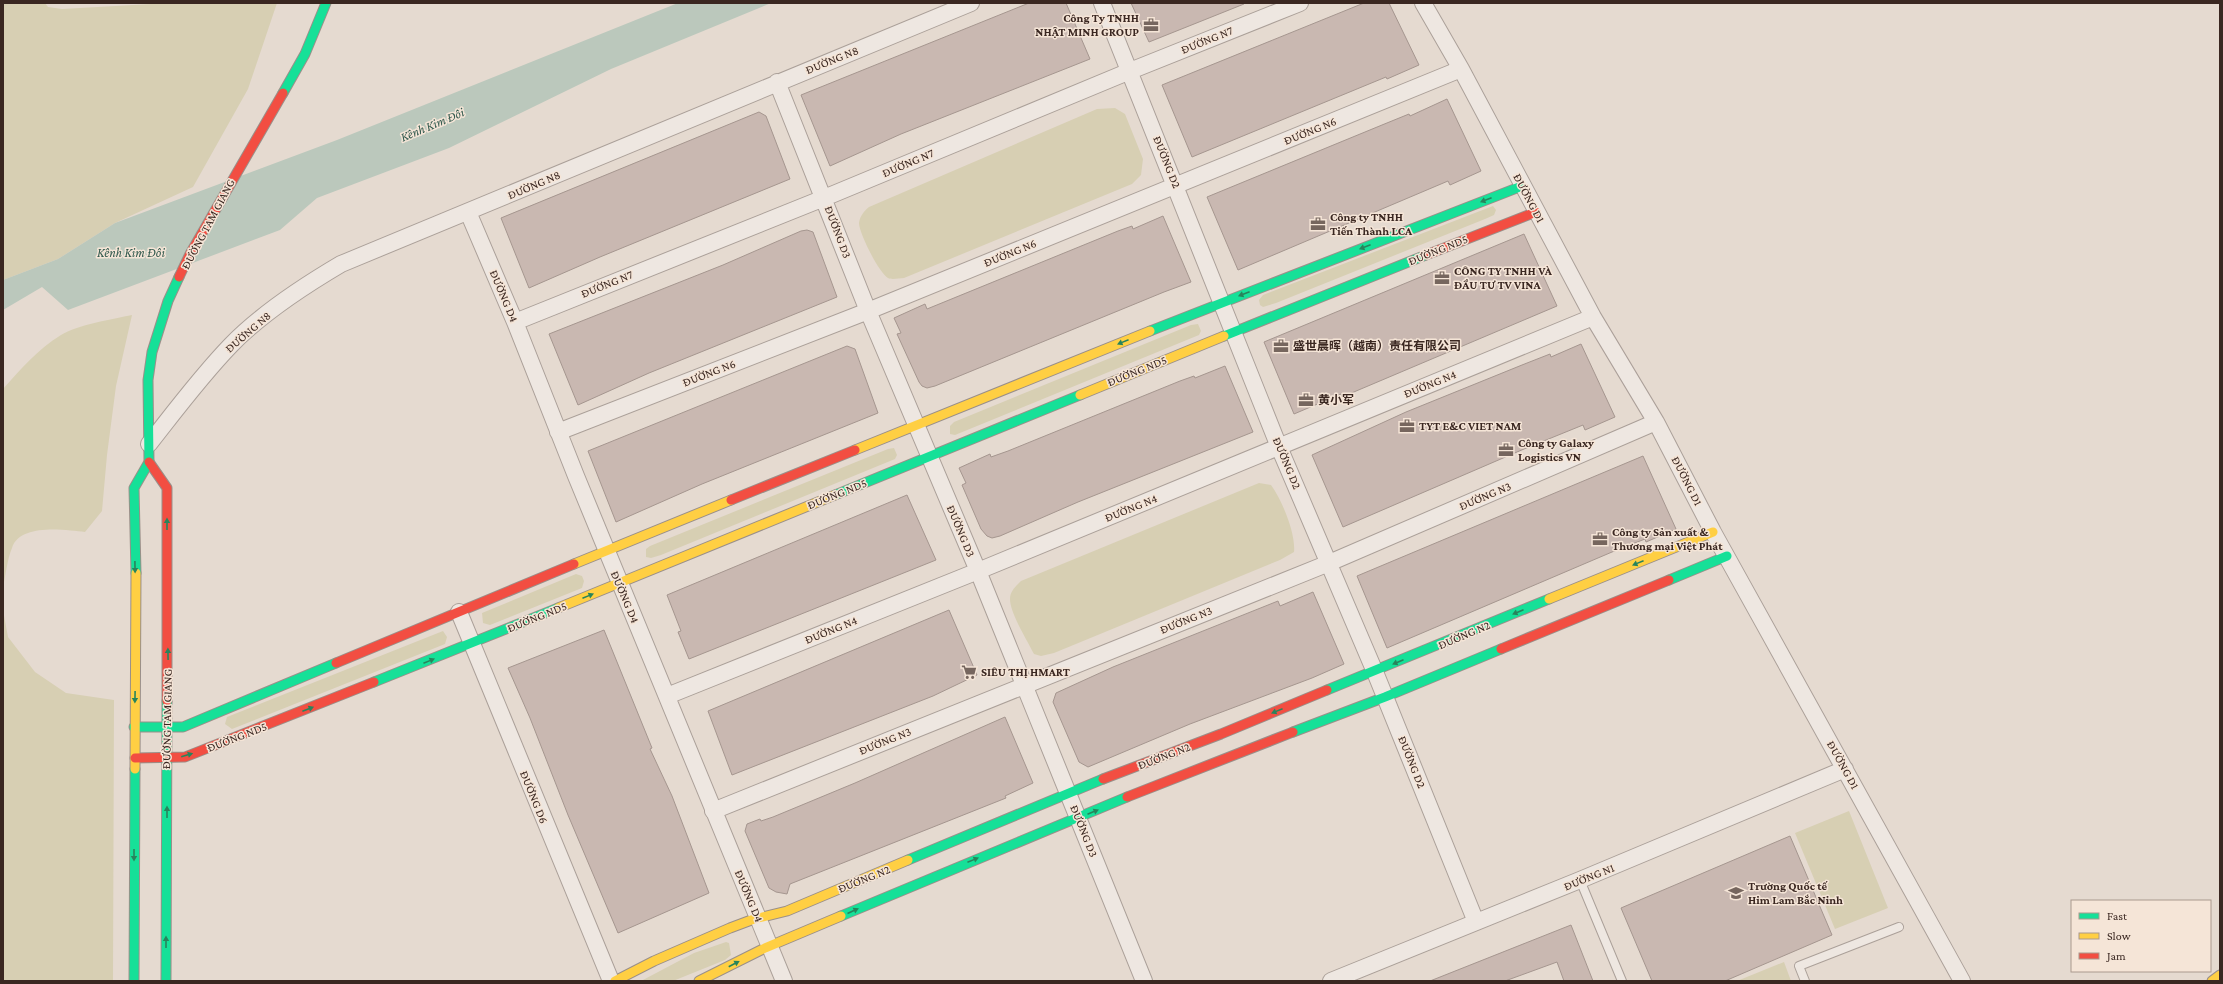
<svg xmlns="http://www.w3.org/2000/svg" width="2223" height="984" font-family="'Crimson Pro','Noto Sans SC',serif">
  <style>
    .green { fill: #d7cfb3 }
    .water { fill: #bbc8bc }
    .building { fill: #c9b8b1; stroke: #a5968f }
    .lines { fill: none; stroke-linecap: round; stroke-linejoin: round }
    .lane-casing { stroke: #aba099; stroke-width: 10 }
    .street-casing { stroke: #aba099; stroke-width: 18 }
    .fast-casing { stroke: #9a8f89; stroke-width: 11 }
    .slow-casing { stroke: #9a8f89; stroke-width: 11 }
    .jam-casing { stroke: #9a8f89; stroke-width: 11 }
    .lane { stroke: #eee7e1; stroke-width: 8 }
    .street { stroke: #eee7e1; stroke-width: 16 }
    .fast { stroke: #16e098; stroke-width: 9 }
    .slow { stroke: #ffcf43; stroke-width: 9 }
    .jam { stroke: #f24e42; stroke-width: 9 }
    .oneway { fill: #28845c }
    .labels { text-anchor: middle; stroke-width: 3; stroke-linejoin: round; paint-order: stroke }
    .poi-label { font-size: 12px; font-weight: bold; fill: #3a2721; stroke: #f5e5d7; text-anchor: start }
    .street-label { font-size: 12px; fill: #3a2721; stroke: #f5e5d7 }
    .water-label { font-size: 13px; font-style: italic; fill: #31594d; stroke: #f5e5d7 }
  </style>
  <rect width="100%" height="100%" fill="#e5dad0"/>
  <path class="green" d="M3 3H45L48 7 62 9 169 3H277L248 89 193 187 115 223 58 259 3 280Z
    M1115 108 1125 114 1143 159 1141 175 1132 184 904 278C899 278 892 280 888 278 879 273 859 233 859 223 860 216 864 211 869 207L1097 109Z
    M1493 206 1496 210 1494 215 1485 219 1276 303 1263 307 1260 305 1259 300 1263 295Z
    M132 315 116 386 107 455 102 511 85 532C65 530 20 523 12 548 7 560 6 574 3 587V389C21 369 38 349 61 335 77 325 113 319 132 315Z
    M1198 324 1201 331 1199 335 955 435 950 434V426L954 422 1191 325Z
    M894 448 897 455 895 459 661 555 651 558 646 557V549L650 546 888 449Z
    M1259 483 1271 485C1282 500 1296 534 1294 552L1280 560 1054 653 1041 656 1034 654C1027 640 1010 613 1010 599 1010 591 1016 586 1021 581Z
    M576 574 582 576 584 581 582 588 490 625 483 623 482 613Z
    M3 610 8 637 35 672 66 693 114 700 113 981H3Z
    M443 631 447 637 445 644 232 729 225 724 227 717Z
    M1849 811 1888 908 1835 929 1795 833Z
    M726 942 729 943 731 955 725 960 673 981H641L694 953Z
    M1784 962 1791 981H1737Z"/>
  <path class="water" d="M678 3H771L611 69 449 148 317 198 280 230 68 310 42 287 3 310V280L58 259 115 223 337 140Z"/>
  <path class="building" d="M1029 3H1066L1090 59 901 134 830 166 801 95Z
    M1131 3H1244V4L1149 42Z
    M1364 3H1389L1419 65 1387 79 1386 77 1192 157 1162 85Z
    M1447 99 1481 171 1450 185 1448 181 1238 270 1207 197 1382 125 1409 114 1410 116Z
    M759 112 766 116 790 179 600 257 529 288 501 218Z
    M1163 216 1191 282 1164 292 935 386 927 388 922 386 919 382 897 334 901 333 894 318 925 304 927 309 1118 231 1132 226 1133 229Z
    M807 230 813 232 837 297 649 373 578 405 549 334 723 265 801 231Z
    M1524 234 1557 306 1342 397 1341 394 1294 414 1264 342Z
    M1581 344 1615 417 1585 430 1583 425 1524 449 1343 527 1312 455 1406 412 1522 365 1550 354 1551 357Z
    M847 346 855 349 878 413 702 484 616 522 588 451Z
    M1225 366 1253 432 1078 502 1000 536 992 538 987 536 981 529 962 485 966 483 959 468 990 454 991 457 1008 451 1180 381 1194 376 1195 378Z
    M1643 456 1676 529 1646 542 1645 539 1612 552 1387 648 1357 576Z
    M907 495 936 560 689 659 678 632 681 631 667 595Z
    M1313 592 1344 664 1312 678 1190 724 1088 767 1079 762 1053 702 1056 693 1113 667 1278 601 1280 606Z
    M949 610 977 675 933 696 732 775 708 711Z
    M604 630 652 748 650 749 672 796 709 893 618 933 568 815 530 718 508 668Z
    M1005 717 1033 783 1005 796 1006 798 790 884 787 894 776 892 769 888 745 831 747 824 760 819 761 821 773 817 855 783Z
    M1790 836 1832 935 1725 981H1652L1621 908Z
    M1571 925 1593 981H1564L1557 962 1505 981H1430Z"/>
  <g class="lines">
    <g class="lane-casing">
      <path id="lane" d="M1580 880 1622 981
        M1805 981 1799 966 1899 927"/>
    </g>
    <g class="street-casing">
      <path id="street" d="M1102 3 1279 447 1375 672 1476 922
        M1423 3 1461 69 1593 317 1656 422 1713 532 1962 981
        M777 82 868 311 978 571 1144 981
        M468 212 515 322 576 476 784 981
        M515 322 824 198 1130 71 1300 3
        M558 432 868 311 1461 69
        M149 444C175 411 201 376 231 345 262 313 302 287 341 264L971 3
        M459 612 611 981
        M667 696 978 571 1593 317
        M713 811 1329 563 1656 422
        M1331 981 1580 880 1845 769"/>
    </g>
    <g class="fast-casing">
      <path id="fast" d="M283 93 305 54 326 3
        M1150 331 1522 186
        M1224 336 1426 255
        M835 495 1080 395
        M136 573 134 488 149 462 148 380 152 352 168 301 179 277
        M1669 580 1727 556
        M374 682 558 608
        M1327 690 1549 599
        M134 727H183L336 663
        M1293 732 1385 697 1501 649
        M908 860 1103 779
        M841 916 1127 797
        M134 981 135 769
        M166 981 167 701"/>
    </g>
    <g class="slow-casing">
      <path id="slow" d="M1080 395 1224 336
        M855 450 1150 331
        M574 564 731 500
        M1549 599 1713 532
        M558 608 835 495
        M135 769 136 573
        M615 981 654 961 730 928 754 919 787 911 908 860
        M699 981 765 948 841 916
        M2212 981 2220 975"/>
    </g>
    <g class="jam-casing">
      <path id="jam" d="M1426 255 1536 212
        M179 277 190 254 283 93
        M149 462 167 488V701
        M731 500 855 450
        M1501 649 1669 580
        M336 663 574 564
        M135 758 185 757 374 682
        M1103 779 1221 734 1327 690
        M1127 797 1293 732"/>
    </g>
    <use href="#lane" class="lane"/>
    <use href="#street" class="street"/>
    <use href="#fast" class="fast"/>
    <use href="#slow" class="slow"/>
    <use href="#jam" class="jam"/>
  </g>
  <defs><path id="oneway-solid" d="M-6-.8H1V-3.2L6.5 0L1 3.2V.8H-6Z"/></defs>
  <g class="oneway">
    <use href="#oneway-solid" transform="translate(1486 200) rotate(159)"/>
    <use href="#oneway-solid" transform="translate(1365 247) rotate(159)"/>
    <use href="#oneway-solid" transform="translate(1244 294) rotate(159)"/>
    <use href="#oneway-solid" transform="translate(1123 342) rotate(158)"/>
    <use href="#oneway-solid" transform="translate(167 524) rotate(-90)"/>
    <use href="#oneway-solid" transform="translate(1638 563) rotate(158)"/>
    <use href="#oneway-solid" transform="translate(135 567) rotate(89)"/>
    <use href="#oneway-solid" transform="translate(588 596) rotate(-22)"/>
    <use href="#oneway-solid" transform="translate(1518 612) rotate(157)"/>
    <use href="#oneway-solid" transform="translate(168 654) rotate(-91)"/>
    <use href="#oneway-solid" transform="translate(429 661) rotate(-22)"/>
    <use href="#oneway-solid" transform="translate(1398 662) rotate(157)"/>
    <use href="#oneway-solid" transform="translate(135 697) rotate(91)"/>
    <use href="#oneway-solid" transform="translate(308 709) rotate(-21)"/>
    <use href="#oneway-solid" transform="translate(1277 711) rotate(158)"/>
    <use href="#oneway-solid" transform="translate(187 755) rotate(-16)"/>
    <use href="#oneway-solid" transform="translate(167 812) rotate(-90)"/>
    <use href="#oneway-solid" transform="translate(1093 812) rotate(-23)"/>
    <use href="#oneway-solid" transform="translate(134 855) rotate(90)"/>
    <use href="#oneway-solid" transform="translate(973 860) rotate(-22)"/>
    <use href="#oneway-solid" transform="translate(853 911) rotate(-24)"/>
    <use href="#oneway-solid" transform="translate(166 942) rotate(-90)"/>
    <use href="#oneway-solid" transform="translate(734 964) rotate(-28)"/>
  </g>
  <defs>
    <g id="office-bare" transform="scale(1.2)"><path d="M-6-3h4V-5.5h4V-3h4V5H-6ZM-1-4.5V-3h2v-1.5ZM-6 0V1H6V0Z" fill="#76665e" stroke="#f5e5d7" stroke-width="2.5" paint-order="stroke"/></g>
    <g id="supermarket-bare" transform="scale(1.2)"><path d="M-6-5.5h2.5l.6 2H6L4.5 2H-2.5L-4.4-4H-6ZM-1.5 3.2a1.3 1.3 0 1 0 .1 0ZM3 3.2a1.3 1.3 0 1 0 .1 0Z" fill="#76665e" stroke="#f5e5d7" stroke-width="2.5" paint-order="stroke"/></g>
    <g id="school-bare" transform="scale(1.2)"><path d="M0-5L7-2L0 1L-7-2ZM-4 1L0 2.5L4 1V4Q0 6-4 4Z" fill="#76665e" stroke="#f5e5d7" stroke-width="2.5" paint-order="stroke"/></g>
  </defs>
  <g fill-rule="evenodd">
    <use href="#office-bare" x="1151" y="25"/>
    <use href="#office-bare" x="1318" y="224"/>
    <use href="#office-bare" x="1442" y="278"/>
    <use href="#office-bare" x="1281" y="346"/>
    <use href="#office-bare" x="1306" y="400"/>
    <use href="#office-bare" x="1407" y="426"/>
    <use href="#office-bare" x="1506" y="450"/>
    <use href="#office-bare" x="1600" y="539"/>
    <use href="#supermarket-bare" x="969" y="672"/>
    <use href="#school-bare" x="1736" y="893"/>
  </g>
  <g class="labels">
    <g class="poi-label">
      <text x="1139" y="22" text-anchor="end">Công Ty TNHH<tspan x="1139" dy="14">NHẬT MINH GROUP</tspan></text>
      <text x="1330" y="221">Công ty TNHH<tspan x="1330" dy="14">Tiến Thành LCA</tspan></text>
      <text x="1454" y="275">CÔNG TY TNHH VÀ<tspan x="1454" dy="14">ĐẦU TƯ TV VINA</tspan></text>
      <text x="1293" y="350">盛世晨晖（越南）责任有限公司</text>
      <text x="1318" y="404">黄小军</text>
      <text x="1419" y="430">TYT E&amp;C VIET NAM</text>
      <text x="1518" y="447">Công ty Galaxy<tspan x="1518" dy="14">Logistics VN</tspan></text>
      <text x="1612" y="536">Công ty Sản xuất &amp;<tspan x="1612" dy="14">Thương mại Việt Phát</tspan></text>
      <text x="981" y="676">SIÊU THỊ HMART</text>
      <text x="1748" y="890">Trường Quốc tế<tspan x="1748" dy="14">Him Lam Bắc Ninh</tspan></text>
    </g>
    <g class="street-label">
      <text transform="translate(1207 40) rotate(-22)" y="4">ĐƯỜNG N7</text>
      <text transform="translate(832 60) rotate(-22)" y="4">ĐƯỜNG N8</text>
      <text transform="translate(1310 131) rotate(-22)" y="4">ĐƯỜNG N6</text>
      <text transform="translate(1167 162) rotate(68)" y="4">ĐƯỜNG D2</text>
      <text transform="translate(908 163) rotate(-23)" y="4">ĐƯỜNG N7</text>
      <text transform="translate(534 185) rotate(-23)" y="4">ĐƯỜNG N8</text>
      <text transform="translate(1529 198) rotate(62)" y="4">ĐƯỜNG D1</text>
      <text transform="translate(208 224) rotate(-62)" y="4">ĐƯỜNG TAM GIANG</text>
      <text transform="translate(838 232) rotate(69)" y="4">ĐƯỜNG D3</text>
      <text transform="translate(1438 250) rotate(-22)" y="4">ĐƯỜNG ND5</text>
      <text transform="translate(1010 253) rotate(-22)" y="4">ĐƯỜNG N6</text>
      <text transform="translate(607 284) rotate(-22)" y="4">ĐƯỜNG N7</text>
      <text transform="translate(504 296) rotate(67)" y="4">ĐƯỜNG D4</text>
      <text transform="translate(248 332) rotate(-41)" y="4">ĐƯỜNG N8</text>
      <text transform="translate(1137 371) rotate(-22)" y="4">ĐƯỜNG ND5</text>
      <text transform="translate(709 373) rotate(-21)" y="4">ĐƯỜNG N6</text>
      <text transform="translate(1430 384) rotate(-22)" y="4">ĐƯỜNG N4</text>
      <text transform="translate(1287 463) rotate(67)" y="4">ĐƯỜNG D2</text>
      <text transform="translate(1687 481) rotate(63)" y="4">ĐƯỜNG D1</text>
      <text transform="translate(837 494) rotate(-22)" y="4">ĐƯỜNG ND5</text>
      <text transform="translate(1485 496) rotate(-23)" y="4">ĐƯỜNG N3</text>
      <text transform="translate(1131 508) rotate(-22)" y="4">ĐƯỜNG N4</text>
      <text transform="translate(961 531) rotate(67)" y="4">ĐƯỜNG D3</text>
      <text transform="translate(625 597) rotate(67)" y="4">ĐƯỜNG D4</text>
      <text transform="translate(537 617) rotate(-22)" y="4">ĐƯỜNG ND5</text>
      <text transform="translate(1186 620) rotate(-22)" y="4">ĐƯỜNG N3</text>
      <text transform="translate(831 630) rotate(-22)" y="4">ĐƯỜNG N4</text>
      <text transform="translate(1464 635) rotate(-23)" y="4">ĐƯỜNG N2</text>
      <text transform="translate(167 719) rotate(-89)" y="4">ĐƯỜNG TAM GIANG</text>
      <text transform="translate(237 737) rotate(-21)" y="4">ĐƯỜNG ND5</text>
      <text transform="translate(885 741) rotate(-22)" y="4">ĐƯỜNG N3</text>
      <text transform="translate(1164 756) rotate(-21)" y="4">ĐƯỜNG N2</text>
      <text transform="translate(1412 762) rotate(68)" y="4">ĐƯỜNG D2</text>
      <text transform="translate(1843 765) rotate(61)" y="4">ĐƯỜNG D1</text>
      <text transform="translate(534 797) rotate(68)" y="4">ĐƯỜNG D6</text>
      <text transform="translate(1084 831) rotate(68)" y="4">ĐƯỜNG D3</text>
      <text transform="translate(1589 877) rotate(-22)" y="4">ĐƯỜNG N1</text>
      <text transform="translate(864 879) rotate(-22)" y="4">ĐƯỜNG N2</text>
      <text transform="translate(749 896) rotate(67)" y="4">ĐƯỜNG D4</text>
    </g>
    <g class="water-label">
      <text transform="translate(432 124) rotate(-23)" y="5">Kênh Kim Đôi</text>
      <text x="131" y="257">Kênh Kim Đôi</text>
    </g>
  </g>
  <rect width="2223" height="984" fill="none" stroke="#3a2721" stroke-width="8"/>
  <rect x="2071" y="900" width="140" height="72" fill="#f5e5d7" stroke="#aa998e"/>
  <rect x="2079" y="913" width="20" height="6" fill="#16e098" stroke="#aa998e"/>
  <text x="2107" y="920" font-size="12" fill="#3a2721">Fast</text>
  <rect x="2079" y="933" width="20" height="6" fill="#ffcf43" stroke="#aa998e"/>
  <text x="2107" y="940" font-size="12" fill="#3a2721">Slow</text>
  <rect x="2079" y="953" width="20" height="6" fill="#f24e42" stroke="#aa998e"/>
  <text x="2107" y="960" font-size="12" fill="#3a2721">Jam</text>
</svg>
